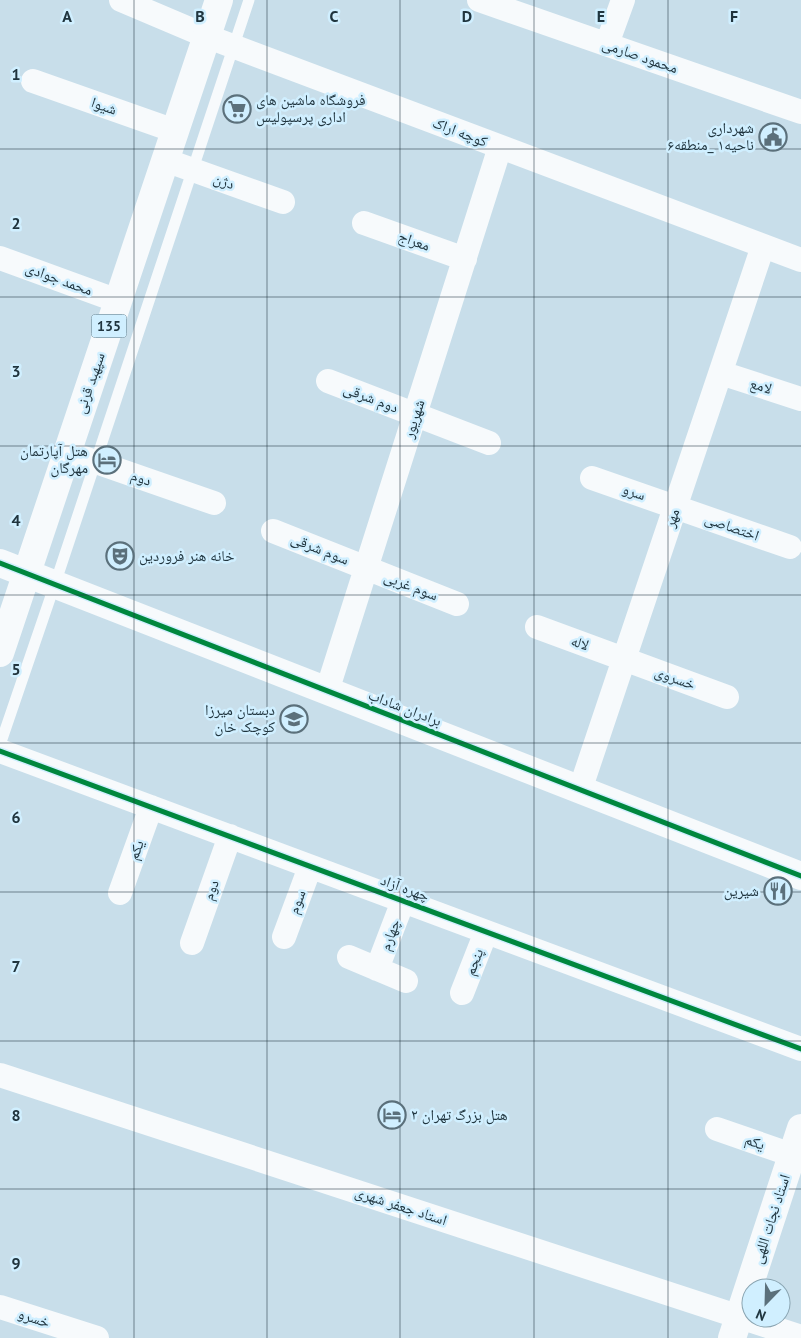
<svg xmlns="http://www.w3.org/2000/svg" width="801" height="1338" font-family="'PT Sans','Noto Naskh Arabic',sans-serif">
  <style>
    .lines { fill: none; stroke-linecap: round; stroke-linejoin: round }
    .service { stroke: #f7fafc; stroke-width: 11 }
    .minor { stroke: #f7fafc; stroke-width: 24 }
    .tertiary { stroke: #f7fafc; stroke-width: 28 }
    .secondary { stroke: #f7fafc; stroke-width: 28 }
    .primary { stroke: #f7fafc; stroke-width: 28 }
    .cycleway-casing { stroke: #d0efff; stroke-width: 8 }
    .cycleway { stroke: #00873e; stroke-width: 5 }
    .grid { fill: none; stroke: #20353f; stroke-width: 1; stroke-opacity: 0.55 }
    .labels { text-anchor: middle; stroke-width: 5; stroke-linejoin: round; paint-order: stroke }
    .shield { fill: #d0efff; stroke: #556d79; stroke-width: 1 }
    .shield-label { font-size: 14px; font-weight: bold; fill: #20353f }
    .street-label { font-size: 15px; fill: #20353f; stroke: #d0efff }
    .poi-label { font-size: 15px; fill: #20353f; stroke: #d0efff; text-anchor: end }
    .grid-label { font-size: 16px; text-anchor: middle; font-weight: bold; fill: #20353f; stroke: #d0efff; stroke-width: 5; stroke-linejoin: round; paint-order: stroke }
  </style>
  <rect width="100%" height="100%" fill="#c8deea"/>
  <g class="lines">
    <path class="service" d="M0 745 55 584 249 0"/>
    <path class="minor" d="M121 0 206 36 801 260
      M479 0 801 112
      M607 44 623 0
      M33 81 175 131
      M165 160 283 202
      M364 223 465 259
      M0 258 118 301
      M721 373 801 399
      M328 381 489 443
      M67 452 214 503
      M592 478 790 547
      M273 531 457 604
      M537 627 727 697
      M327 691 500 147
      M0 751 801 1049
      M580 790 763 246
      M120 893 151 807
      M284 937 310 867
      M192 943 230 836
      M349 957 406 981
      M377 969 403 901
      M462 993 486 932
      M0 1075 801 1337
      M717 1129 792 1155
      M0 1307 97 1338"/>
    <path class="tertiary" d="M0 563 801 876"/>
    <path class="secondary" d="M732 1338 801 1128"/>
    <path class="primary" d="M0 653 219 0"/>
    <g class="cycleway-casing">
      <path id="cycleway" d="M0 563 801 876
        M0 751 801 1049"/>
    </g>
    <use href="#cycleway" class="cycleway"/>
  </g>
  <path class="grid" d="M134 0V1338M267 0V1338M400 0V1338M534 0V1338M668 0V1338M0 149H801M0 297H801M0 446H801M0 595H801M0 743H801M0 892H801M0 1041H801M0 1189H801"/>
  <defs>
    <g id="supermarket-ring" transform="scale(1.4375)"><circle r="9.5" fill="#d0efff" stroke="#5b707b" stroke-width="1.5"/><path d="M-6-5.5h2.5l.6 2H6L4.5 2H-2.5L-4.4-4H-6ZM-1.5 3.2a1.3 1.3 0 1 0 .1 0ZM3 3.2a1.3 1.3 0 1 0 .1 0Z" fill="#5b707b"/></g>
    <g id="civic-ring" transform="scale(1.4375)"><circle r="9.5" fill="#d0efff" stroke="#5b707b" stroke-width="1.5"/><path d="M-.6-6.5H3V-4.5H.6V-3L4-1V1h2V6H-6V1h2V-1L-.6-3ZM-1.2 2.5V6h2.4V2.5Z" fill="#5b707b"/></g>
    <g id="hotel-ring" transform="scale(1.4375)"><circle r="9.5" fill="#d0efff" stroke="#5b707b" stroke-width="1.5"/><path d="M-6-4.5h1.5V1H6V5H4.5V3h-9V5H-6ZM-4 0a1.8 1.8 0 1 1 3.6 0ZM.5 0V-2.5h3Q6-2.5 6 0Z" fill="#5b707b"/></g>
    <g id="theatre-ring" transform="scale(1.4375)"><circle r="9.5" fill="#d0efff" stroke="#5b707b" stroke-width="1.5"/><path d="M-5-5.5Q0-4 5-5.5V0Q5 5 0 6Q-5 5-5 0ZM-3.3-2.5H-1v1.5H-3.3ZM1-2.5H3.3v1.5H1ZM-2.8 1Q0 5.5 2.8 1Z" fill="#5b707b"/></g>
    <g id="school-ring" transform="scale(1.4375)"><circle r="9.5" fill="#d0efff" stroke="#5b707b" stroke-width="1.5"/><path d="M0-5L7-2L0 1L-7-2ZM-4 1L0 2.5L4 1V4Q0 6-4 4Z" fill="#5b707b"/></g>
    <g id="restaurant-ring" transform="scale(1.4375)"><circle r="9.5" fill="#d0efff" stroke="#5b707b" stroke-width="1.5"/><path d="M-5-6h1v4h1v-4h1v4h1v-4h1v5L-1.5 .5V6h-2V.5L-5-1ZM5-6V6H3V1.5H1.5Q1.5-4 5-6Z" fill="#5b707b"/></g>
  </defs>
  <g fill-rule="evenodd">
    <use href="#supermarket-ring" x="237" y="109"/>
    <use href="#civic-ring" x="773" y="137"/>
    <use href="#hotel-ring" x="107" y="460"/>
    <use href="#theatre-ring" x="120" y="556"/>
    <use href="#school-ring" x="294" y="719"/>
    <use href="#restaurant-ring" x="778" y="891"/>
    <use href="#hotel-ring" x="392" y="1115"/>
  </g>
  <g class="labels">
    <rect class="shield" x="91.5" y="314.5" width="35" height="23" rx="4"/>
    <g class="shield-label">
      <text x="109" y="331">135</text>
    </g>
    <g class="street-label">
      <text transform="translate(640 56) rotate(19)" y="5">محمود صارمی</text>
      <text transform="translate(104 106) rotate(19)" y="5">شیوا</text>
      <text transform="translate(460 132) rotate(21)" y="5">کوچه اراک</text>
      <text transform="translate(224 181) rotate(20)" y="5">دژن</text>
      <text transform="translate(414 241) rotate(19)" y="5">معراج</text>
      <text transform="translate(59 279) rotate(20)" y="5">محمد جوادی</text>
      <text transform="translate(90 383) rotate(-71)" y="5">سپهبد قرنی</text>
      <text transform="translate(761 386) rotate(18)" y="5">لامع</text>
      <text transform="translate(371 398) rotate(21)" y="5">دوم شرقی</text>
      <text transform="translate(414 419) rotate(-72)" y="5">شهریور</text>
      <text transform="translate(141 478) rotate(19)" y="5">دوم</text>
      <text transform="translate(634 492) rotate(19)" y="5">سرو</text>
      <text transform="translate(672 518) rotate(-71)" y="5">مهر</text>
      <text transform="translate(732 527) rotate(19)" y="5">اختصاصی</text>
      <text transform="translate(320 549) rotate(22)" y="5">سوم شرقی</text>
      <text transform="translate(411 586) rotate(21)" y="5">سوم غربی</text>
      <text transform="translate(580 643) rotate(20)" y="5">لاله</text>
      <text transform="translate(675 678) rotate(20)" y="5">خسروی</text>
      <text transform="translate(405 708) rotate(21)" y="5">برادران شاداب</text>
      <text transform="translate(136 850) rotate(-70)" y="5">یکم</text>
      <text transform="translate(405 888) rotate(20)" y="5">چهره آزاد</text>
      <text transform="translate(211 890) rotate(-70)" y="5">دوم</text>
      <text transform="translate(297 902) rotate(-70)" y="5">سوم</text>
      <text transform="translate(390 935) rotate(-70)" y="5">چهارم</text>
      <text transform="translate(474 962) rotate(-69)" y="5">پنجم</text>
      <text transform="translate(755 1142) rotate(20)" y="5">یکم</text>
      <text transform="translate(401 1206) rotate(18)" y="5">استاد جعفر شهری</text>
      <text transform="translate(771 1219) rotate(-72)" y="5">استاد نجات اللهی</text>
      <text transform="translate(34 1318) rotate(18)" y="5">خسرو</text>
    </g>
    <g class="poi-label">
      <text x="256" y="105" text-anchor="start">فروشگاه ماشین های<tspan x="256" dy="17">اداری پرسپولیس</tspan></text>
      <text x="754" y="133">شهرداری<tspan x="754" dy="17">ناحیه۱ _منطقه۶</tspan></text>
      <text x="88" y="456">هتل آپارتمان<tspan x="88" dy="17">مهرگان</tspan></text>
      <text x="139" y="561" text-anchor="start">خانه هنر فروردین</text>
      <text x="275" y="715">دبستان میرزا<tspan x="275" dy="17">کوچک خان</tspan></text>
      <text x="759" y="896">شیرین</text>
      <text x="411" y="1120" text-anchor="start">هتل بزرگ تهران ۲</text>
    </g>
  </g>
  <g class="grid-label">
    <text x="67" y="22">A</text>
    <text x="200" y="22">B</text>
    <text x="334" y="22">C</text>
    <text x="467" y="22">D</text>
    <text x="601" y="22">E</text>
    <text x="734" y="22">F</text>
    <text x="16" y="80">1</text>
    <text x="16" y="229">2</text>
    <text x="16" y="377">3</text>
    <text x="16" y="526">4</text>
    <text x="16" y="675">5</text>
    <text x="16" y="823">6</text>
    <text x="16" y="972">7</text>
    <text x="16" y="1121">8</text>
    <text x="16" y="1269">9</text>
  </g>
  <g transform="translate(766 1303) rotate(203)"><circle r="24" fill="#d0efff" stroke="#8aa5b2"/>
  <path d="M0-4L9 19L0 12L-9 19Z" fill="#5b707b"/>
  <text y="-8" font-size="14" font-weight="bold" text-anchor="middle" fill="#20353f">N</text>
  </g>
</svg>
